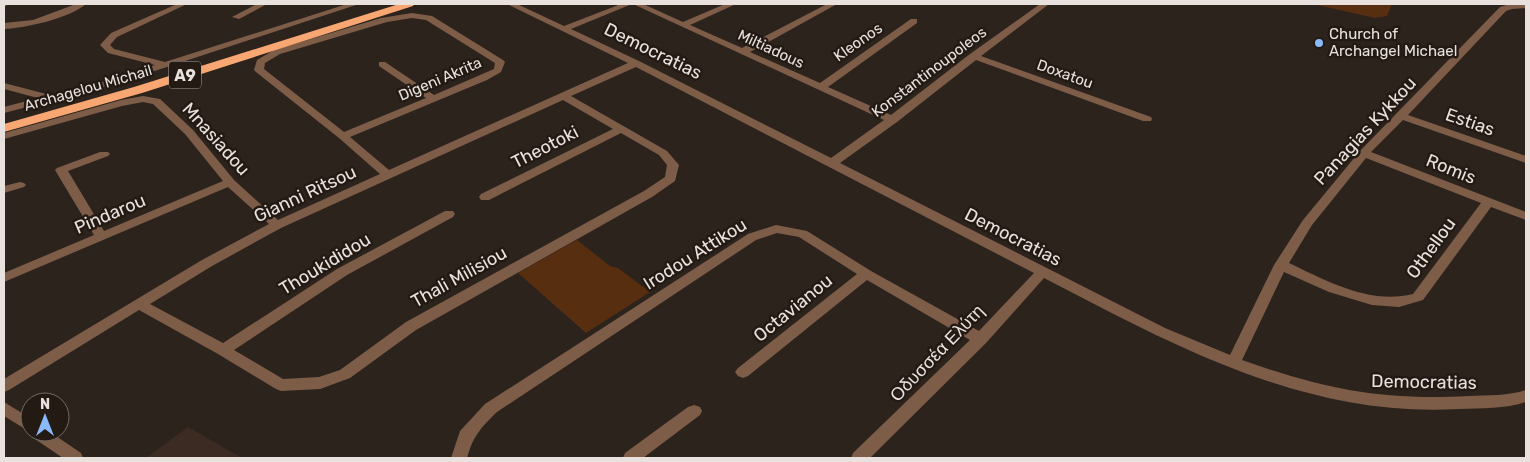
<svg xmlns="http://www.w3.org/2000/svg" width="1530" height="462" font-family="Rubik,sans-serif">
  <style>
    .built { fill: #3b2b22 }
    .green { fill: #572e0f }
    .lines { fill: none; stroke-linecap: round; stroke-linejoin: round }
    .minor { fill: #7e5d48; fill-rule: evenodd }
    .highway { fill: #f9a772; fill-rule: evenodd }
    .poi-dot { fill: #8abafc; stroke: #231a14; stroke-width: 2 }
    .labels { text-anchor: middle; stroke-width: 5; stroke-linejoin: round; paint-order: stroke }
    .far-poi-label { font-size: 15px; fill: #e8e1dd; stroke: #231a14; text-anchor: start }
    .far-street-label { font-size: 15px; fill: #e8e1dd; stroke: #231a14 }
    .shield { fill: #231a14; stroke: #ada5a1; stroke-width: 1 }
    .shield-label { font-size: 16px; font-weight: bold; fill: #e8e1dd }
    .street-label { font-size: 18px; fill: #e8e1dd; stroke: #231a14 }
  </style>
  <rect width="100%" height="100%" fill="#2d231d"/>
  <path class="built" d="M188 427 242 458H146Z"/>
  <path class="green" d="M1313 4H1392L1387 16 1375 18Z
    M577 240 610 266 618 268 650 292 586 333 518 273Z"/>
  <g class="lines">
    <path class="minor" d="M4 4H9L4 7Z
      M76 4H86C70 18 26 28 4 29V23L33 20Z
      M177 4H187L117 37 110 45 114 49 165 62 347 4H359L115 84 4 113V107L38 98 4 89V83L50 95 109 80 155 65 108 53 100 45 111 33Z
      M257 4H267L239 19 232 17Z
      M507 4H517L564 26 621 4H632L571 29 639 61 831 158 884 120 633 4H643L683 22 725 4H736L690 25 742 48 827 4H837L750 52 820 83 911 19H917V23L828 87 891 115 970 54 1040 4H1049L981 56 1151 117 1152 119 1151 121H1143L976 60 897 122 840 163 1165 328 1230 355 1274 265 1303 220 1360 151 1500 7 1510 4H1526V8L1512 9 1506 11 1408 115 1526 156V163L1403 120 1371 152 1526 212V220L1491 207 1423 300 1399 307 1372 305 1329 292 1284 272 1242 360C1323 389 1383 401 1469 396 1488 395 1508 396 1526 390V402C1505 409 1481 408 1459 409 1306 418 1175 346 1044 278L986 343 870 458H851L853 453 970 340 867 280 748 376 743 378 738 376 735 372 738 368 857 274 799 237 777 233 756 240 497 412C481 427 472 438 467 458H451L460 431 485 404 748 234 776 225 807 231 871 271 979 331 1034 273 636 67 571 96 667 151 679 165 675 181 652 197 416 330 350 378 320 389 281 391 276 389 218 354 139 310 9 390 4 392V379L202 260 269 224 228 187 4 282V273L94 235 55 170 57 168 100 152H108L110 154 108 156 68 171 104 231 223 181 185 134 153 104 143 102 122 106 4 139V133L121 100 143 96 160 99 193 130 234 180 278 220 380 174 339 138 256 72 254 70 257 60 274 50 381 18 412 13 432 16 503 60 505 62 501 72 487 80 350 137 389 170 628 63ZM412 18 426 20 495 63 494 69 434 95 385 62H379V66L426 98 344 132 264 69 265 63 280 54 387 22ZM563 100 613 129 481 194 479 197 481 200H489L621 133 659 155 667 165 665 177 644 191 406 322 340 370 319 377 283 379 234 350 347 275 453 217 455 214 453 211H445L337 269 223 343 150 304 212 266 281 228ZM1366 158 1481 203 1413 294C1370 305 1327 281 1289 263L1312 225Z
      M20 182 24 183 26 185 24 187 4 193V186Z
      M4 402 30 418V432H50L81 453 83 458H63L32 437 30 432 4 416Z
      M694 405 700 407 702 411 700 415 643 458H623L625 453 688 407Z"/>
    <path class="highway" d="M399 4H414L413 6 142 93 4 132V124L134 87Z"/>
  </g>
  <circle class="poi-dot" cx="1319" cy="43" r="5"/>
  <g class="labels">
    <g class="far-poi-label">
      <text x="1329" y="39">Church of<tspan x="1329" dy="17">Archangel Michael</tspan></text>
    </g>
    <g class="far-street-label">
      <text transform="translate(858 42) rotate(-35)" y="5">Kleonos</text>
      <text transform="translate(771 49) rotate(25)" y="5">Miltiadous</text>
      <text transform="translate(929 72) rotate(-37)" y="5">Konstantinoupoleos</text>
      <text transform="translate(1065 74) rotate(20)" y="5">Doxatou</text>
      <text transform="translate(440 79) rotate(-23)" y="5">Digeni Akrita</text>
      <text transform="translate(88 88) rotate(-16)" y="5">Archagelou Michail</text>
    </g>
    <rect class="shield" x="169" y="61.5" width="32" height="27" rx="4"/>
    <g class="shield-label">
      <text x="185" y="81">A9</text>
    </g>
    <g class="street-label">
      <text transform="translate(653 51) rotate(26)" y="6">Democratias</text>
      <text transform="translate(1470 122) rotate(19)" y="6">Estias</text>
      <text transform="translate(1365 131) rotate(-47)" y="6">Panagias Kykkou</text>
      <text transform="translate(216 139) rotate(48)" y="6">Mnasiadou</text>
      <text transform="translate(545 147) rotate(-27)" y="6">Theotoki</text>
      <text transform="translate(1451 169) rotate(22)" y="6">Romis</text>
      <text transform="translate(305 194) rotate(-25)" y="6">Gianni Ritsou</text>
      <text transform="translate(110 214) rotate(-23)" y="6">Pindarou</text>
      <text transform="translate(1013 237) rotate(27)" y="6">Democratias</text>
      <text transform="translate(1431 248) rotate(-54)" y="6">Othellou</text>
      <text transform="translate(695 254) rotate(-32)" y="6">Irodou Attikou</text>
      <text transform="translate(325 264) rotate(-31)" y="6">Thoukididou</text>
      <text transform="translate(459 277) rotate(-29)" y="6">Thali Milisiou</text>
      <text transform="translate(793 308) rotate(-39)" y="6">Octavianou</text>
      <text transform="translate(937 353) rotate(-46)" y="6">Οδυσσέα Ελύτη</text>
      <text transform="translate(1424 382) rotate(1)" y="6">Democratias</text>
    </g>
  </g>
  <rect width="1530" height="462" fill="none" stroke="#e8e1dd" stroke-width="10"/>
  <g transform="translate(45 417)"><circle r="24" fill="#231a14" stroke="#726a64"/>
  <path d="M0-4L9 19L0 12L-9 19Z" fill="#8abafc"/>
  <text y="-8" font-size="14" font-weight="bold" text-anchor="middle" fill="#e8e1dd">N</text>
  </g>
</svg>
